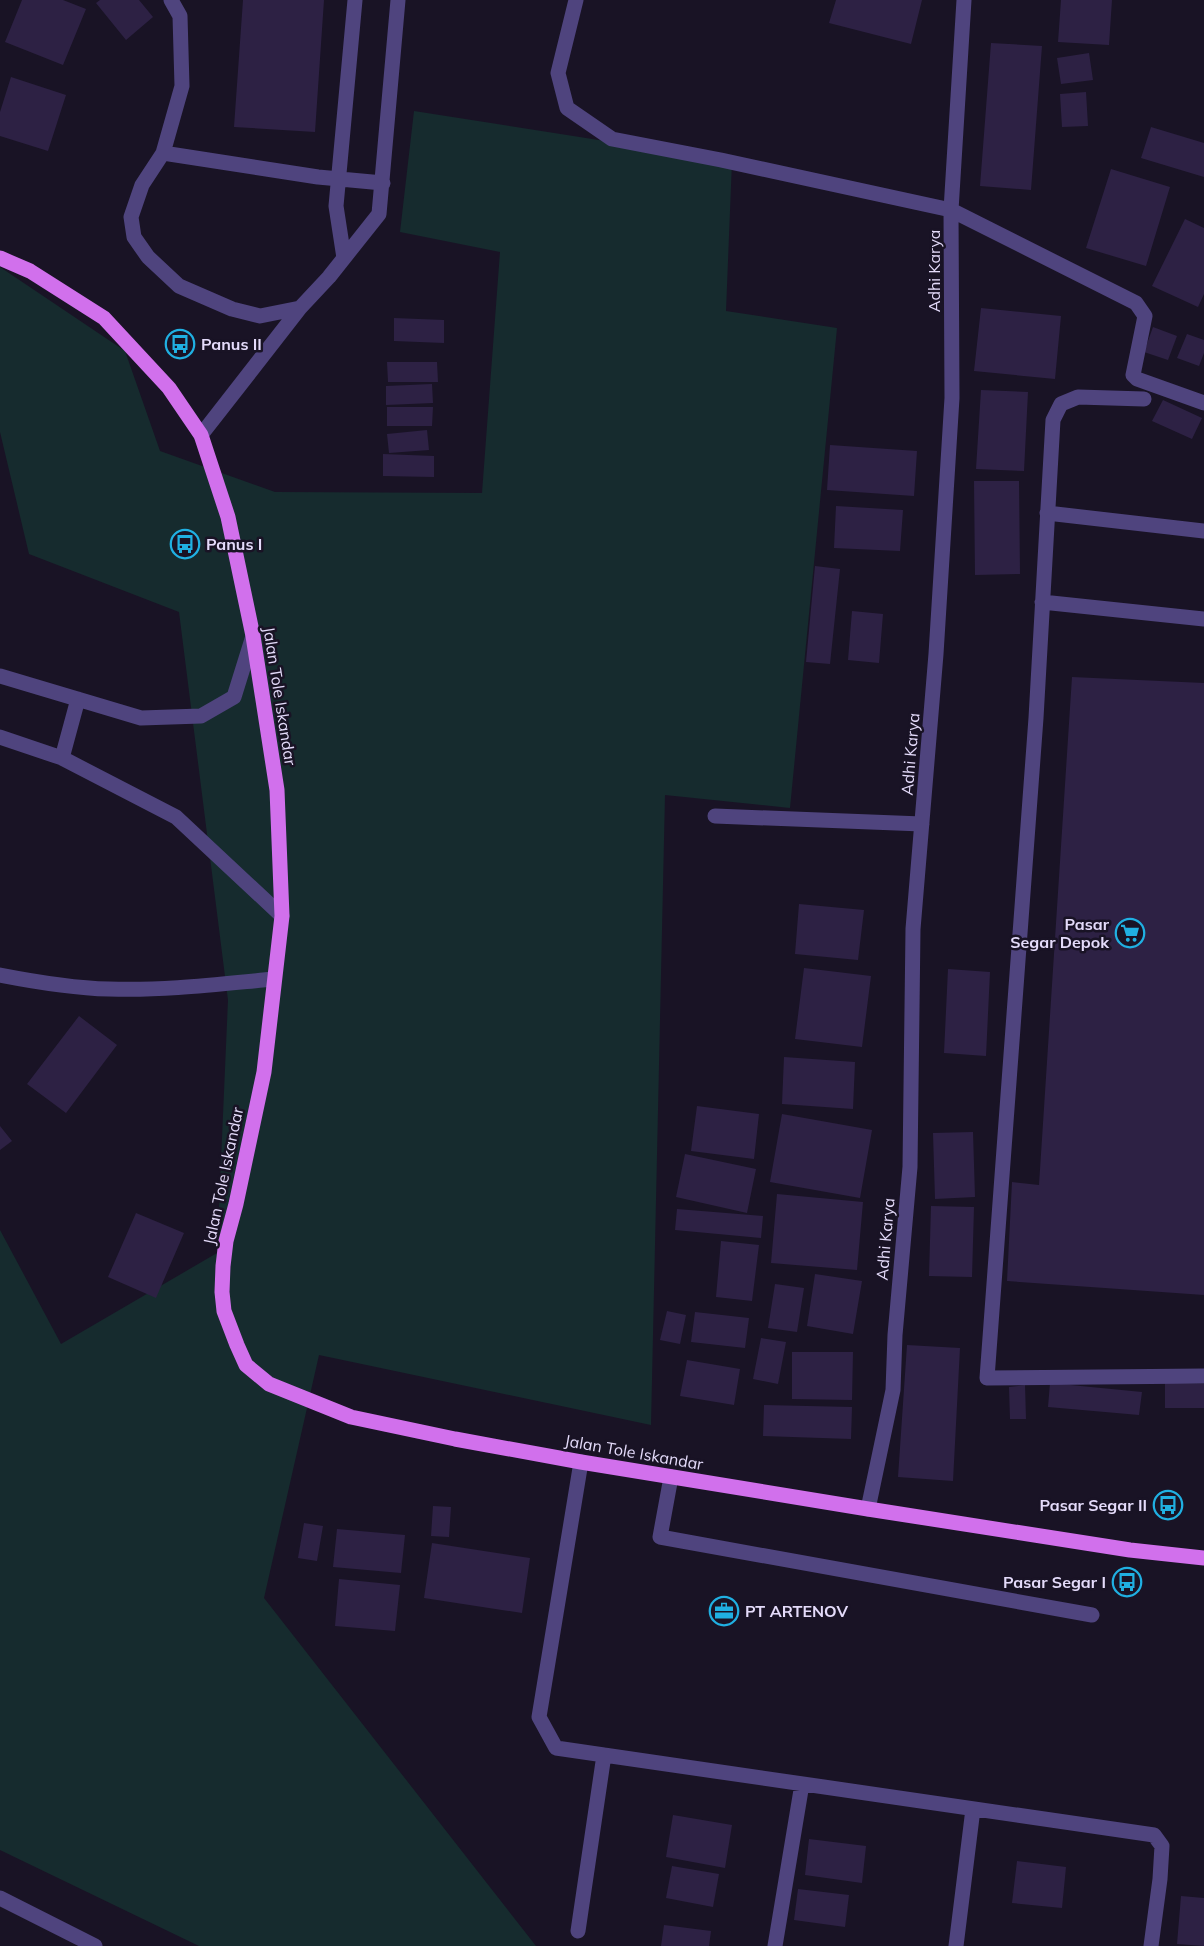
<svg xmlns="http://www.w3.org/2000/svg" width="1204" height="1946" font-family="Mulish,sans-serif">
  <style>
    .green { fill: #162b2e }
    .building { fill: #2d2144 }
    .lines { fill: none; stroke-linecap: round; stroke-linejoin: round }
    .minor { stroke: #4f447e; stroke-width: 15 }
    .major { stroke: #d170ec; stroke-width: 15 }
    .labels { text-anchor: middle; stroke-width: 5; stroke-linejoin: round; paint-order: stroke }
    .street-label { font-size: 16px; fill: #e4dbfa; stroke: #191325 }
    .poi-label { font-size: 16px; font-weight: bold; fill: #e4dbfa; stroke: #191325; text-anchor: start }
  </style>
  <rect width="100%" height="100%" fill="#191325"/>
  <path class="green" d="M414 111 732 161 726 311 837 328 790 808 665 795 651 1425 319 1355 264 1598 536 1946H199L0 1850V1230L61 1344 217 1253 228 1000 179 612 29 554 0 432V267L125 351 160 451 275 492 482 493 500 252 400 232Z"/>
  <path class="building" d="M22 0H63L86 9 63 65 5 42Z
    M100 0H139L153 17 126 40 96 3Z
    M243 0H324L315 132 234 127Z
    M836 0H922L911 44 829 23Z
    M1061 0H1112L1109 45 1058 42Z
    M991 43 1042 46 1031 190 980 186Z
    M1089 53 1093 80 1061 84 1057 58Z
    M11 77 66 95 48 151 0 136V112Z
    M1086 92 1088 126 1062 127 1060 94Z
    M1151 127 1204 143V177L1141 158Z
    M1111 169 1170 187 1146 266 1086 248Z
    M1185 219 1204 228V294L1198 307 1152 286Z
    M981 308 1061 316 1055 379 974 371Z
    M394 318 444 320V343L394 341Z
    M1153 327 1177 336 1168 360 1144 352Z
    M1187 334 1204 340V353L1199 366 1177 358Z
    M387 362H437L438 382H388Z
    M432 384 433 403 386 405V386Z
    M981 390 1028 392 1024 471 976 469Z
    M1163 400 1202 418 1192 439 1152 421Z
    M387 407H433L432 426H387Z
    M427 430 429 450 389 453 387 434Z
    M830 445 917 451 914 496 827 490Z
    M383 454 434 456V477L383 476Z
    M974 481H1019L1020 574 975 575Z
    M836 506 903 510 900 551 834 548Z
    M815 566 840 569 830 664 806 662Z
    M852 611 883 614 879 663 848 660Z
    M1072 677 1204 683V1295L1007 1281 1012 1182 1039 1185Z
    M799 904 864 910 858 960 795 954Z
    M804 968 871 976 862 1047 795 1039Z
    M948 969 990 972 986 1056 944 1053Z
    M79 1016 117 1045 66 1113 27 1084Z
    M784 1057 855 1062 853 1109 782 1104Z
    M697 1106 759 1114 754 1159 691 1151Z
    M782 1114 872 1130 860 1198 770 1182Z
    M0 1126 12 1141 0 1150Z
    M973 1132 975 1197 935 1199 933 1133Z
    M685 1154 756 1169 747 1213 676 1197Z
    M777 1194 863 1202 857 1270 771 1263Z
    M931 1206 974 1207 972 1277 929 1276Z
    M677 1209 763 1216 761 1238 675 1230Z
    M136 1213 184 1233 156 1298 108 1277Z
    M721 1241 759 1245 752 1301 716 1297Z
    M815 1274 862 1281 853 1334 807 1326Z
    M775 1284 804 1288 797 1332 768 1328Z
    M667 1311 686 1315 680 1344 660 1340Z
    M695 1312 749 1318 745 1348 691 1342Z
    M761 1338 786 1342 778 1384 753 1379Z
    M907 1345 960 1348 953 1481 898 1477Z
    M792 1352H853L852 1400 792 1399Z
    M687 1360 740 1369 734 1405 680 1396Z
    M1050 1383 1142 1392 1139 1415 1048 1407Z
    M1165 1383 1204 1384V1408H1165Z
    M1025 1385 1026 1419H1010L1009 1387Z
    M764 1405 852 1407 851 1439 763 1436Z
    M433 1506 451 1507 449 1537 431 1536Z
    M304 1523 323 1526 317 1561 298 1558Z
    M337 1529 405 1535 401 1573 333 1567Z
    M432 1543 530 1558 522 1613 424 1598Z
    M339 1579 400 1585 395 1631 335 1626Z
    M673 1815 732 1825 725 1868 666 1857Z
    M809 1839 866 1846 862 1883 805 1875Z
    M1017 1861 1066 1867 1062 1908 1012 1903Z
    M672 1866 719 1874 713 1907 666 1898Z
    M798 1889 849 1895 845 1927 794 1920Z
    M1181 1896 1204 1898V1946L1177 1944Z
    M664 1925 711 1931 709 1946H661Z"/>
  <g class="lines">
    <path class="minor" d="M171 0 180 16 182 86 163 153 142 185 131 217 134 237 148 257 179 286 232 309 260 316 300 308
      M576 0 558 73 567 108 612 139 721 160 951 210 1136 303 1145 316 1133 375 1137 379 1204 403
      M163 153 318 177 383 183
      M344 258 336 206 355 0
      M1144 399 1078 397 1061 404 1053 420 1036 718 987 1378 1204 1376
      M201 435 300 308 329 277 379 214 398 0
      M1047 513 1204 531
      M1042 602 1204 619
      M0 676 141 718 201 716 234 697 253 636
      M0 737 62 758 176 817 282 916
      M62 758 78 699
      M715 816 922 824
      M0 975C36 982 72 988 109 989 164 991 220 984 274 979
      M581 1462 539 1717 556 1748 1154 1835 1162 1846 1160 1879 1151 1946
      M671 1477 660 1537 1092 1615
      M868 1509 893 1390 895 1335 910 1167 913 929 936 654 952 398 951 210 964 0
      M0 1898 95 1946
      M578 1931 604 1755
      M775 1946 802 1784
      M956 1946 973 1809"/>
    <path class="major" d="M0 258 30 271 104 318 169 388 201 435 228 517 253 636 277 790 282 916 264 1072 236 1204 226 1241 223 1266 222 1292 224 1311 237 1345 246 1365 269 1384 351 1417 455 1439 581 1462 868 1509 1130 1550 1204 1558"/>
  </g>
  <defs>
    <g id="bus-ring" transform="scale(1.5)"><circle r="9.5" fill="#191325" stroke="#20b0e2" stroke-width="1.5"/><path d="M-5-6H5V4H4V6H2V4H-2V6H-4V4H-5ZM-3.5-4V0h7V-4ZM-3.5 1.2v1.5H-2V1.2ZM2 1.2v1.5H3.5V1.2Z" fill="#20b0e2"/></g>
    <g id="supermarket-ring" transform="scale(1.5)"><circle r="9.5" fill="#191325" stroke="#20b0e2" stroke-width="1.5"/><path d="M-6-5.5h2.5l.6 2H6L4.5 2H-2.5L-4.4-4H-6ZM-1.5 3.2a1.3 1.3 0 1 0 .1 0ZM3 3.2a1.3 1.3 0 1 0 .1 0Z" fill="#20b0e2"/></g>
    <g id="office-ring" transform="scale(1.5)"><circle r="9.5" fill="#191325" stroke="#20b0e2" stroke-width="1.5"/><path d="M-6-3h4V-5.5h4V-3h4V5H-6ZM-1-4.5V-3h2v-1.5ZM-6 0V1H6V0Z" fill="#20b0e2"/></g>
  </defs>
  <g fill-rule="evenodd">
    <use href="#bus-ring" x="180" y="344"/>
    <use href="#bus-ring" x="185" y="544"/>
    <use href="#supermarket-ring" x="1130" y="933"/>
    <use href="#bus-ring" x="1168" y="1505"/>
    <use href="#bus-ring" x="1127" y="1582"/>
    <use href="#office-ring" x="724" y="1611"/>
  </g>
  <g class="labels">
    <g class="street-label">
      <text transform="translate(934 271) rotate(-90)" y="6">Adhi Karya</text>
      <text transform="translate(280 696) rotate(81)" y="6">Jalan Tole Iskandar</text>
      <text transform="translate(910 754) rotate(-85)" y="6">Adhi Karya</text>
      <text transform="translate(223 1176) rotate(-78)" y="6">Jalan Tole Iskandar</text>
      <text transform="translate(885 1239) rotate(-85)" y="6">Adhi Karya</text>
      <text transform="translate(634 1452) rotate(10)" y="6">Jalan Tole Iskandar</text>
    </g>
    <g class="poi-label">
      <text x="201" y="350">Panus II</text>
      <text x="206" y="550">Panus I</text>
      <text x="1109" y="930" text-anchor="end">Pasar<tspan x="1109" dy="18">Segar Depok</tspan></text>
      <text x="1147" y="1511" text-anchor="end">Pasar Segar II</text>
      <text x="1106" y="1588" text-anchor="end">Pasar Segar I</text>
      <text x="745" y="1617">PT ARTENOV</text>
    </g>
  </g>
</svg>
